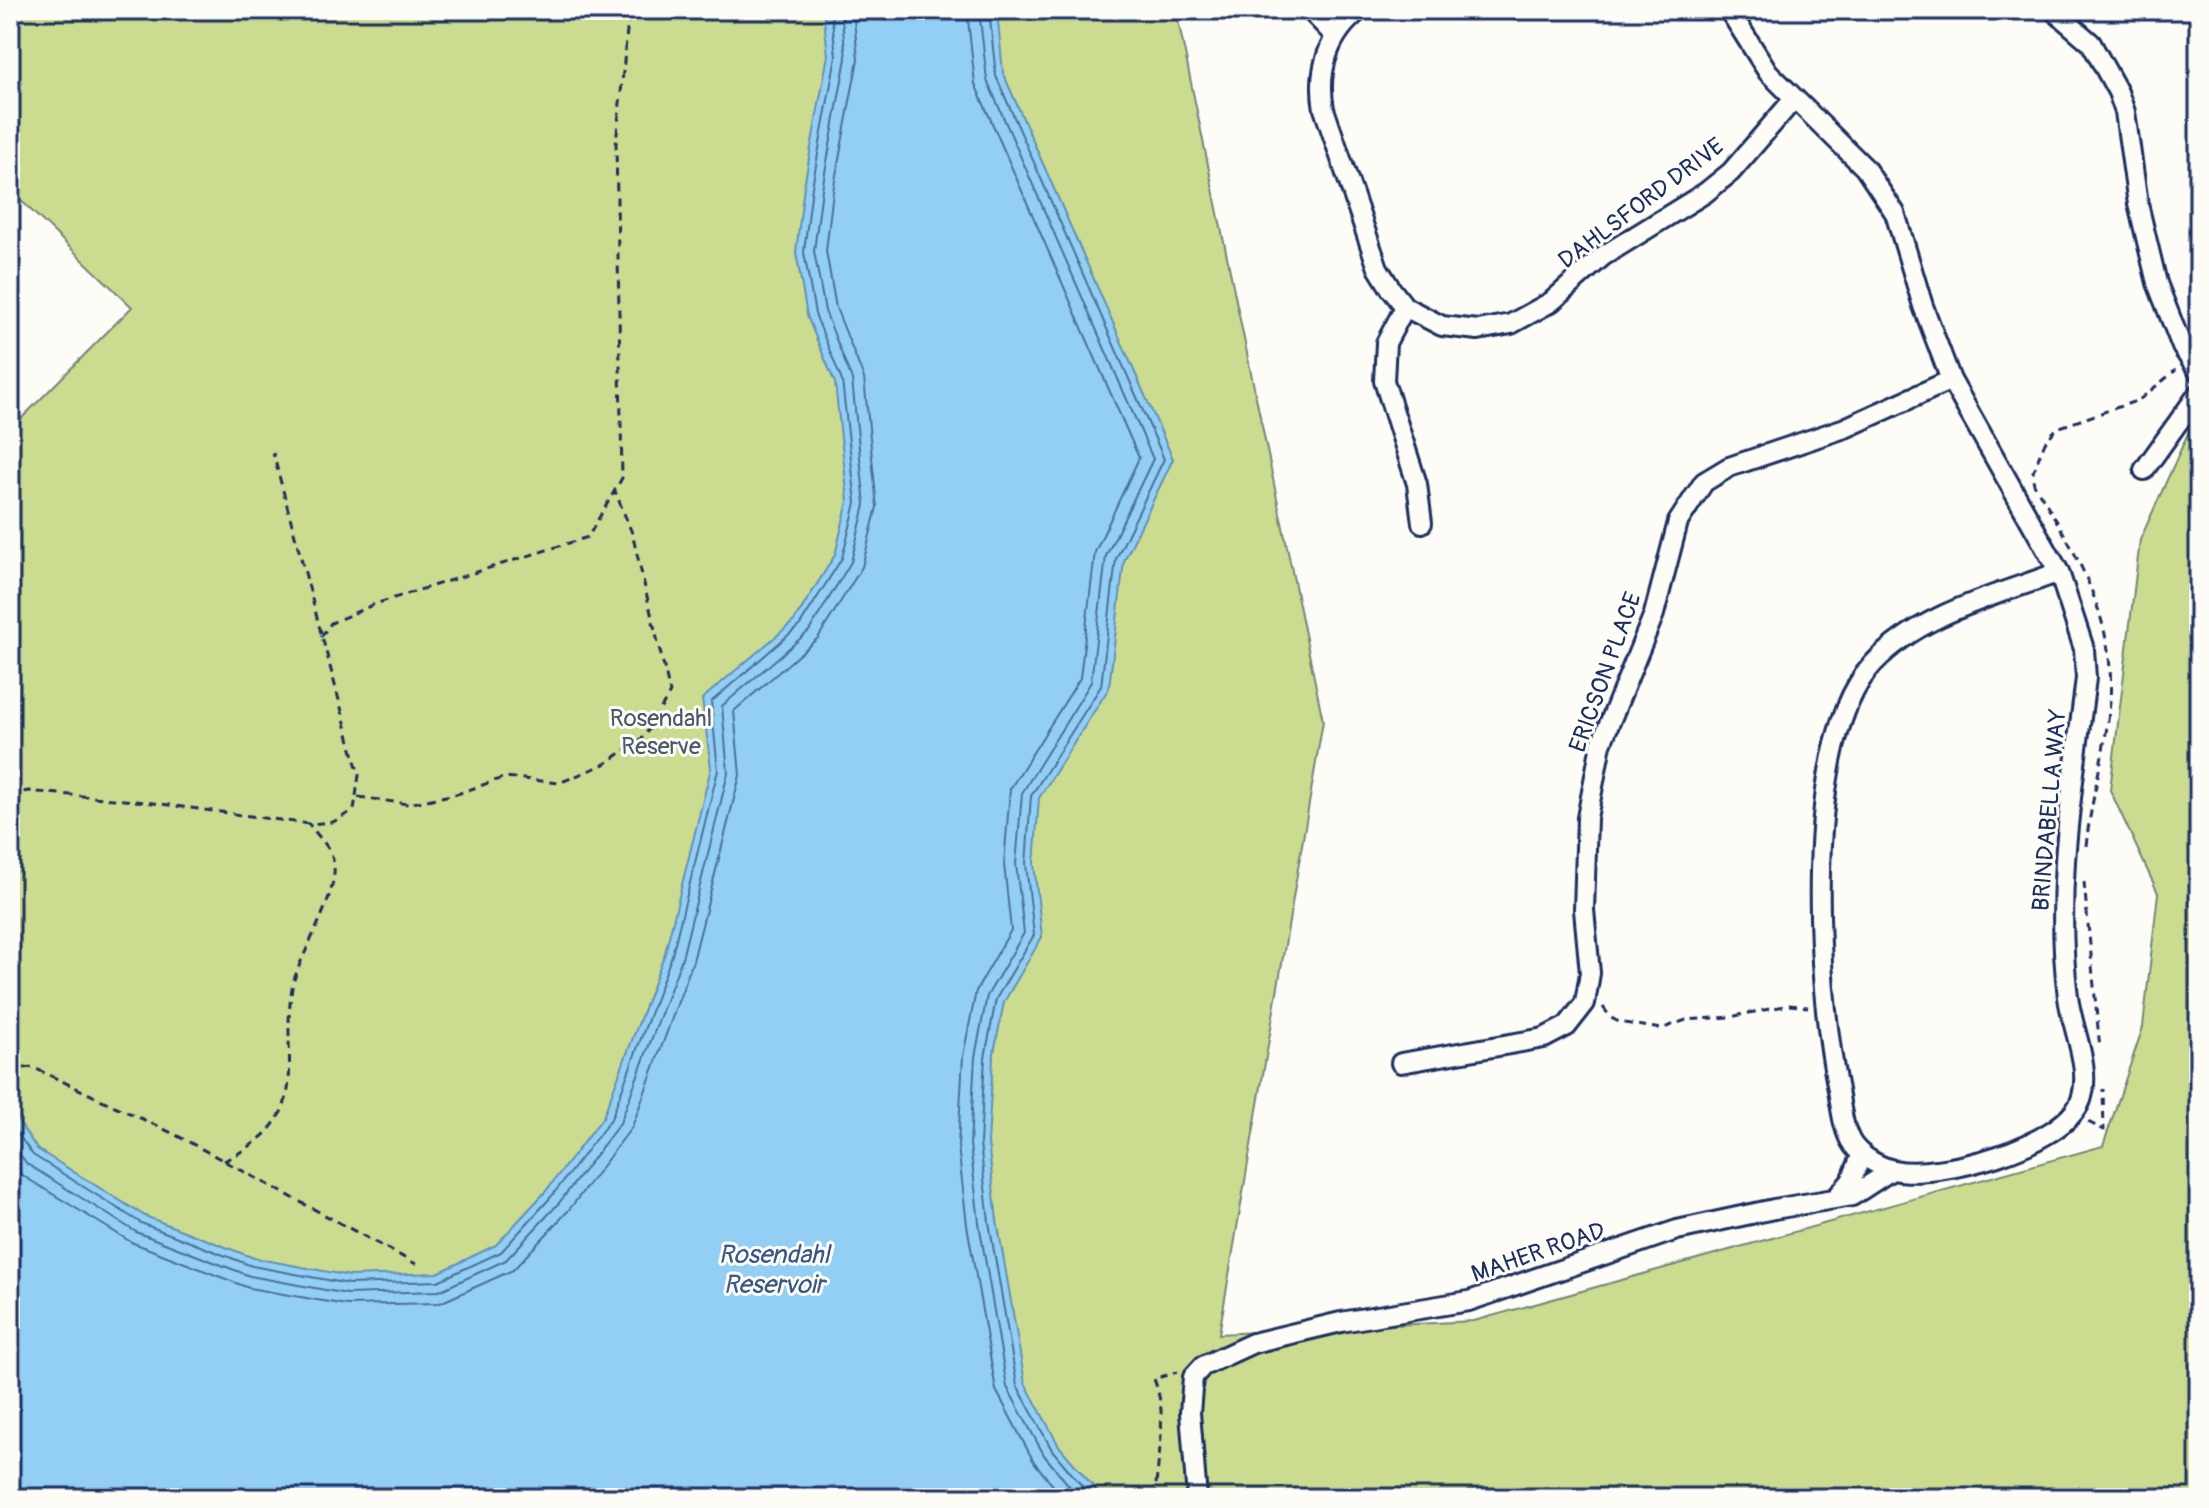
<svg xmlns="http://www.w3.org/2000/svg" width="2209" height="1508" font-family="Pangolin,sans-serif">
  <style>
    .green { fill: #cbdc90; stroke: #738677; stroke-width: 2 }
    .water { fill: #93cff4; stroke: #638fb8; stroke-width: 2 }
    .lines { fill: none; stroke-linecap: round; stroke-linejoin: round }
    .shore { stroke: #4b6f9a; stroke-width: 2 }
    .minor-casing { stroke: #1b2f5e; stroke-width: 24 }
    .path { stroke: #1b2f5e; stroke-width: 3; stroke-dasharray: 8 6; stroke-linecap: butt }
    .minor { stroke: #fdfcf7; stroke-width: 18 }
    .labels { text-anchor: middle; stroke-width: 6; stroke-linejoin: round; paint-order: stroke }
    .street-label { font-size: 24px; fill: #1b2f5e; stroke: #fdfcf7 }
    .park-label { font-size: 24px; fill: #475a6a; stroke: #fdfcf7 }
    .water-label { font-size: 26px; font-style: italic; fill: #395784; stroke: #fdfcf7 }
  </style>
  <rect width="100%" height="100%" fill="#fdfcf7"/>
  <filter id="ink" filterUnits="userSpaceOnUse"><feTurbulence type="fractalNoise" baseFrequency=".0125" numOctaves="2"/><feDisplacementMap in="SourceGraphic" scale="16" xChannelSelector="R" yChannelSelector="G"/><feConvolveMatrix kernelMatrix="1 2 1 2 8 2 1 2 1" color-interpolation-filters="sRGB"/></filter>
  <g filter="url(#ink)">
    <path class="green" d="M10 10H1176L1323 721 1219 1334 1474 1321 2103 1146 2143 1027 2158 893 2110 790 2140 540 2199 409V1498H10V430L132 307 10 190Z"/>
    <path class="water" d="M823 10H997L1003 73 1173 459 1124 561 1109 688 1039 798 1034 864 1042 937 1004 1002 993 1058 988 1142 997 1220 1025 1383 1059 1446 1103 1498H10V1109L37 1149 145 1216 254 1258 350 1276 438 1273 496 1245 545 1192 603 1117 665 953 711 768 702 699 794 621 835 555 848 501 835 383 807 316 796 252 804 186 828 55Z"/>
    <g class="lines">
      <path class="shore" d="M967 10 975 84 1139 458 1095 552 1080 678 1010 789 1004 864 1011 930 976 991 963 1056 958 1146 967 1225 996 1390 1034 1462 1063 1498
        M979 10 987 80 1153 459 1106 556 1091 682 1022 793 1016 864 1024 933 987 996 975 1057 970 1144 979 1223 1007 1387 1044 1455 1079 1498
        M989 10 996 76 1164 459 1116 559 1101 686 1031 796 1026 864 1034 935 996 999 985 1058 980 1143 989 1222 1017 1385 1052 1450 1092 1498
        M10 1123 33 1155 141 1223 252 1266 349 1284 438 1281 501 1252 551 1197 611 1119 672 955 718 770 711 702 800 625 842 558 856 503 842 381 815 314 804 252 812 187 836 56 831 10
        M10 1141 27 1164 136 1232 250 1276 347 1294 439 1291 506 1260 559 1203 620 1123 682 958 728 773 722 706 809 631 851 562 865 505 852 380 825 311 814 251 822 189 846 58 841 10
        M10 1162 20 1174 131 1242 249 1288 346 1305 440 1303 513 1270 568 1211 632 1127 693 961 740 775 734 711 818 638 862 567 877 507 864 378 836 308 826 251 833 191 858 59 853 10"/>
      <g class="minor-casing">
        <path id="minor" d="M1310 10 1334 35
          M1360 10C1328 34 1317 71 1324 109L1378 268 1391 289 1405 307 1442 326 1478 330 1511 324 1551 302 1603 256 1705 193 1731 172 1793 100
          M1729 10 1768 72 1865 168 1895 213 1923 306 1951 380 2059 572 2084 649 2086 678C2073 785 2054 889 2068 997 2072 1029 2092 1068 2081 1100 2064 1146 1938 1180 1894 1170 1879 1167 1862 1157 1853 1145 1842 1129 1841 1104 1837 1085 1817 985 1800 743 1873 664 1920 613 1996 596 2059 572
          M2053 10 2091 43 2118 92 2125 112 2138 204 2157 283 2182 347 2199 372
          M1405 307 1386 343 1384 381 1417 484 1422 523
          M2144 470 2199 393
          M1401 1063 1544 1038 1567 1026 1585 1003 1590 973 1584 910 1587 818 1601 744 1654 614 1678 522 1704 482 1729 467 1845 428 1951 380
          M1836 1198 1851 1181 1862 1154
          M1197 1498 1190 1413 1193 1377 1203 1366 1253 1343 1341 1322 1469 1301 1677 1230 1774 1209 1852 1196 1892 1170"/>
      </g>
      <path class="path" d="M321 637 331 623 375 604 588 537 622 478 616 144 629 10
        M10 795 28 791 146 802 309 824 333 822 354 810 359 775 273 453
        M358 797 408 804 460 793 505 777 559 783 605 764 644 737 670 693 632 533 615 491
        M2086 846C2091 798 2106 749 2110 701 2116 619 2076 551 2034 484L2032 474 2045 442 2057 428 2139 400 2176 370
        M2084 882 2100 1049
        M1603 1007 1611 1018 1619 1022 1661 1029 1686 1020 1730 1017 1789 1005 1808 1007
        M10 1070 32 1067 174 1134 416 1264
        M2088 1122 2104 1130 2103 1089
        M224 1161C318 1115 279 1067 292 988 298 954 347 886 331 854 326 843 316 834 309 824
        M1155 1498C1157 1458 1169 1417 1154 1379L1177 1372"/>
      <use href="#minor" class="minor"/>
    </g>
  </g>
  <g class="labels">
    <g class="street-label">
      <text transform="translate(1641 203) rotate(-37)" y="8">DAHLSFORD DRIVE</text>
      <text transform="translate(1605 672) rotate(-70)" y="8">ERICSON PLACE</text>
      <text transform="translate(2049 810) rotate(-85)" y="8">BRINDABELLA WAY</text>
      <text transform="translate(1538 1252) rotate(-19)" y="8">MAHER ROAD</text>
    </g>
    <g class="park-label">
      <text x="661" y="726">Rosendahl<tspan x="661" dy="28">Reserve</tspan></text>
    </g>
    <g class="water-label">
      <text x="774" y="1263">Rosendahl<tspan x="774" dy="30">Reservoir</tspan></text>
    </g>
  </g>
  <rect width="2209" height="1508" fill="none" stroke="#fdfcf7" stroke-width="40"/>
  <rect x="20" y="20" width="2169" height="1468" fill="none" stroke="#1b2f5e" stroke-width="3" filter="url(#ink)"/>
</svg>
